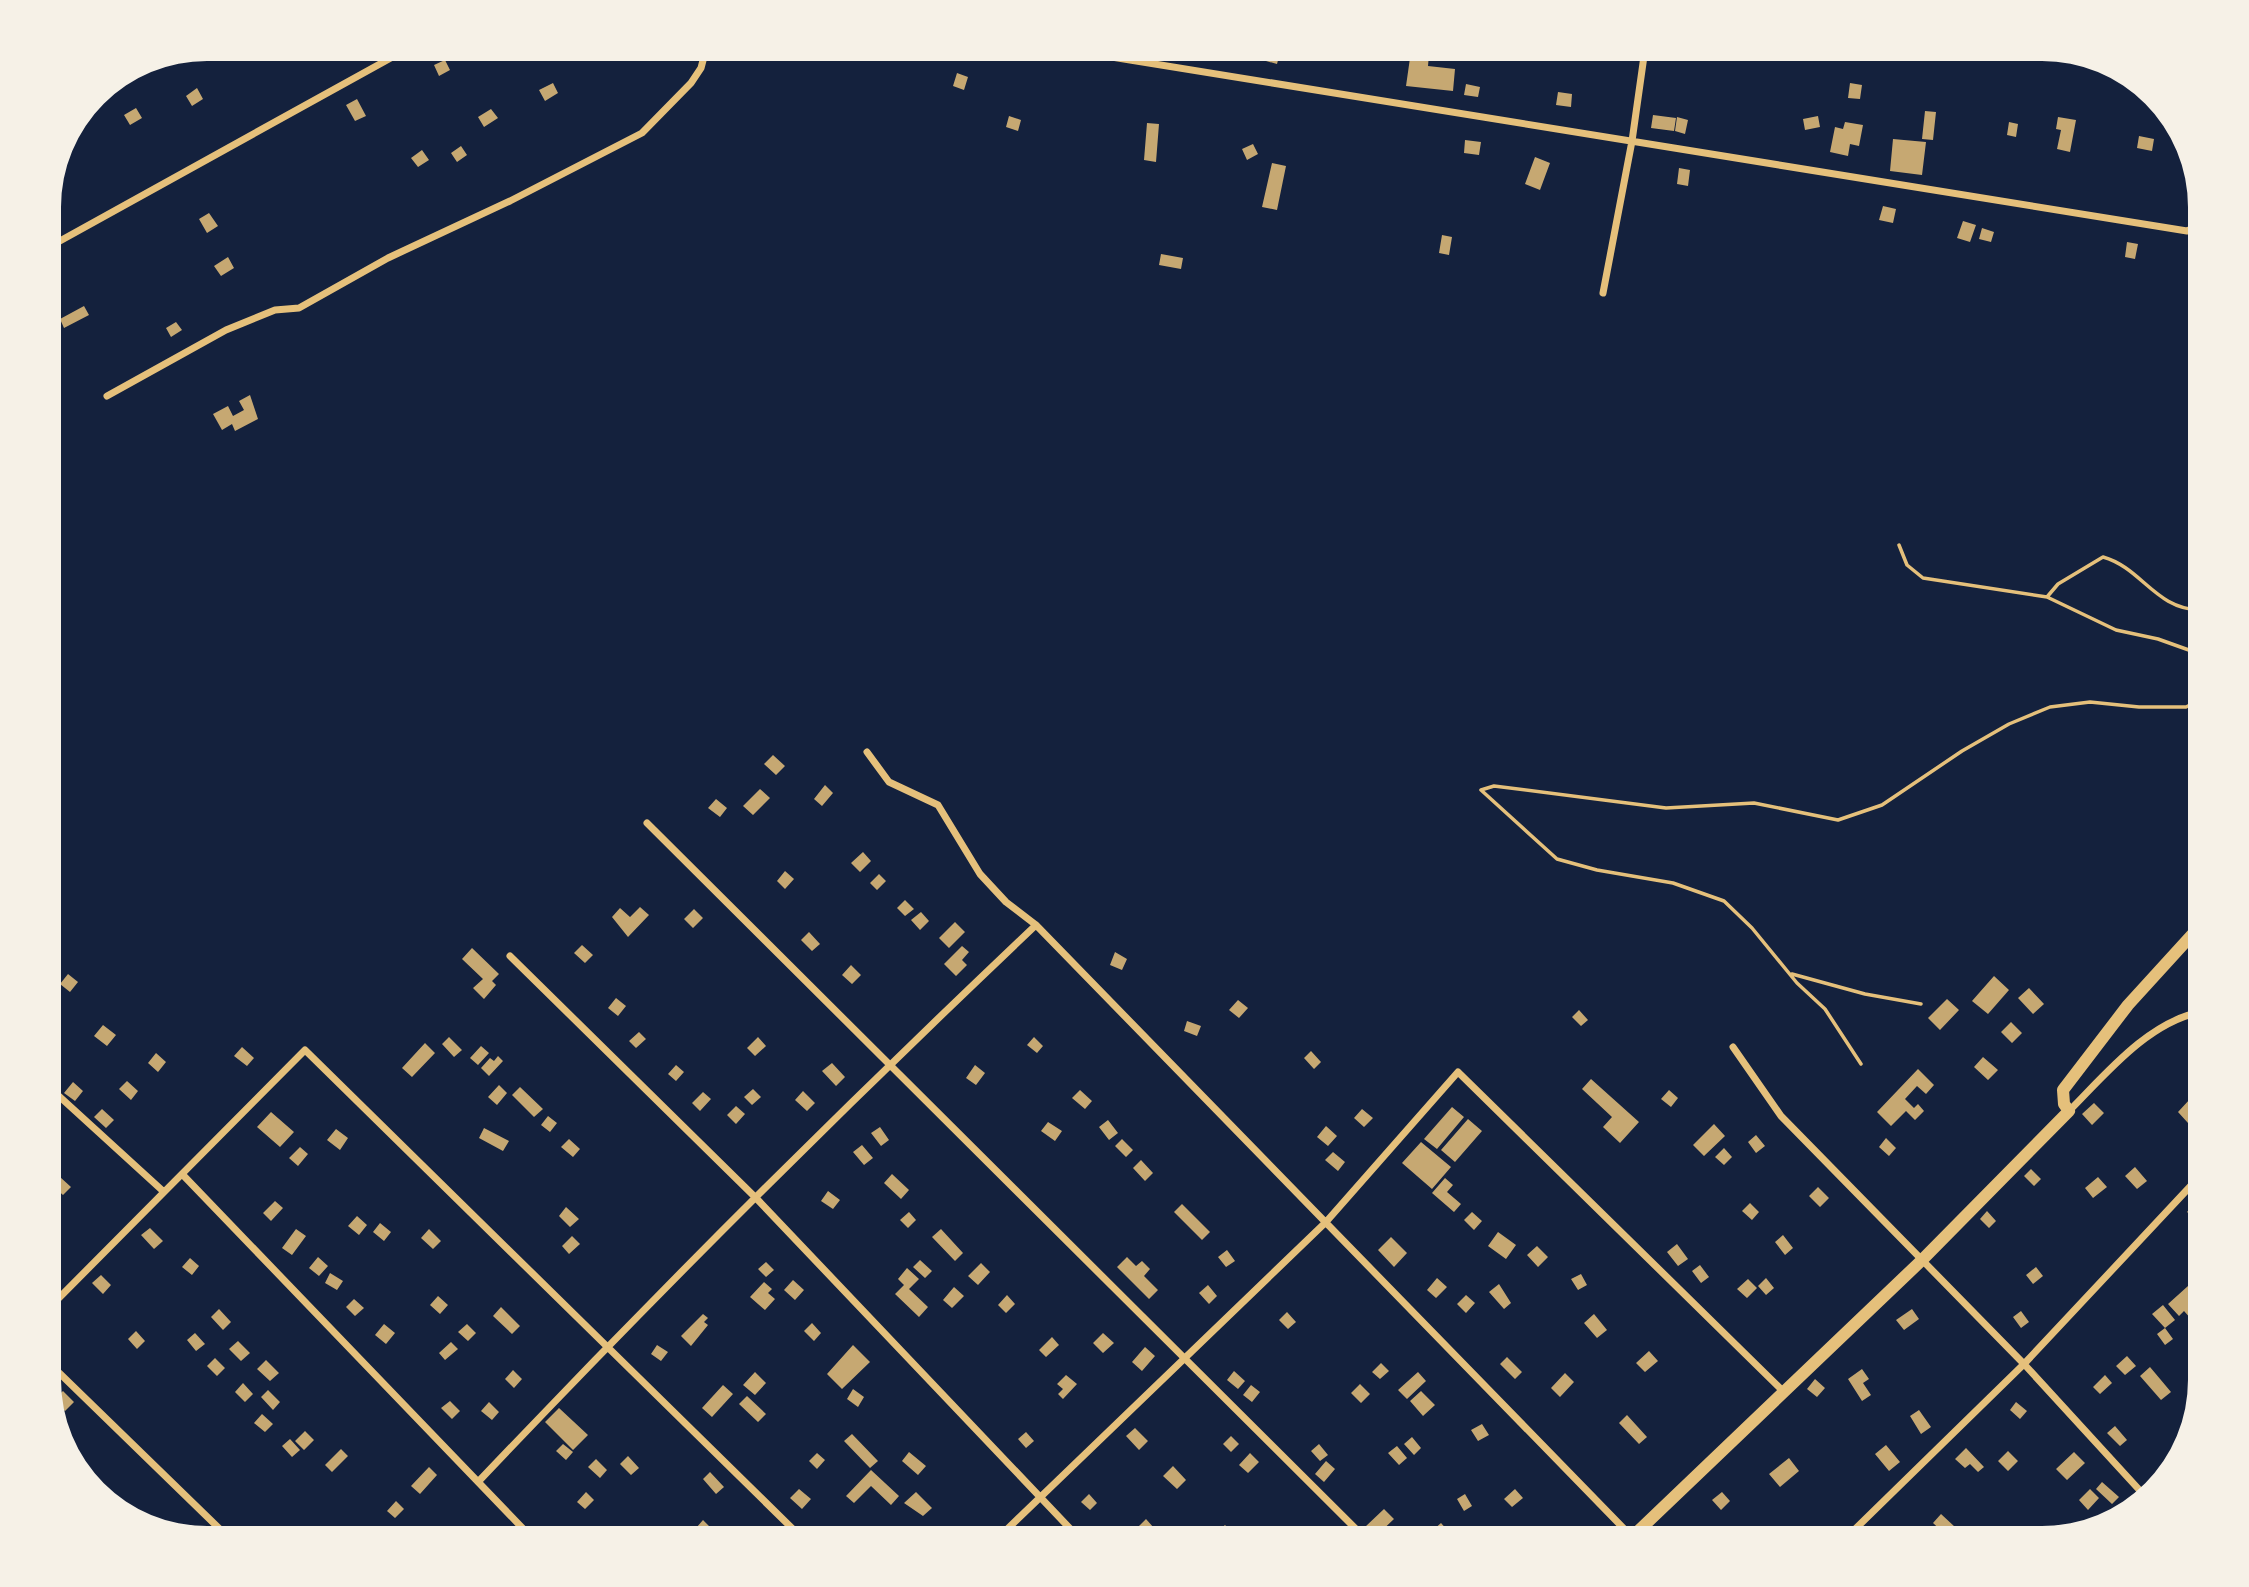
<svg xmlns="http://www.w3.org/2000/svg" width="2249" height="1587" font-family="Karla,sans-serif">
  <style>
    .building { fill: #c6a872 }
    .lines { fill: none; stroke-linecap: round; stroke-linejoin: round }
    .path { stroke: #e5c07b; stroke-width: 3.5 }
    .minor { stroke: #e5c07b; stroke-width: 7 }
    .tertiary { stroke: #e5c07b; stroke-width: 12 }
  </style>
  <rect width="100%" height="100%" fill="#14213d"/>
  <path class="building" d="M832 49H854L851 60 830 54Z
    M1269 49H1281L1277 64 1266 61Z
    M1411 51 1429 54 1428 66 1455 69 1453 91 1406 86Z
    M445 60 450 70 439 76 434 65Z
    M957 73 968 77 964 90 953 86Z
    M553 83 558 93 545 101 539 90Z
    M1850 83 1862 85 1860 99 1848 98Z
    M1466 84 1480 87 1478 97 1464 95Z
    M197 88 203 99 192 106 186 96Z
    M1558 92 1572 94 1571 107 1556 105Z
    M357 99 366 116 355 121 346 105Z
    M136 108 142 118 130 125 124 115Z
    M491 109 498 118 484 127 478 117Z
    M1925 111 1936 112 1933 140 1922 139Z
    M1653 115 1676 118 1674 131 1651 128Z
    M1009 116 1021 120 1018 131 1006 127Z
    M1818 116 1820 127 1805 130 1803 119Z
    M1677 117 1688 120 1685 134 1675 131Z
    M2058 117 2076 120 2070 152 2057 149 2061 130 2056 129Z
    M1845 122 1863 125 1859 146 1850 144 1848 156 1830 152 1835 127 1843 129Z
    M2009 122 2018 124 2016 137 2007 135Z
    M1147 123 1159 124 1156 162 1144 160Z
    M2139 136 2154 139 2152 151 2137 148Z
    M1893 139 1926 142 1922 175 1890 171Z
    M1465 140 1481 142 1479 155 1464 153Z
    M1253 144 1258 154 1247 160 1242 149Z
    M461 146 467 155 457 162 451 153Z
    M422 150 429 160 418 167 411 158Z
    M1535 157 1550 163 1540 190 1525 184Z
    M1272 163 1286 166 1277 210 1262 207Z
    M1679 168 1690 170 1688 186 1677 184Z
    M1883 206 1896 209 1893 223 1879 220Z
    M209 213 218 226 207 233 199 219Z
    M1963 221 1976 225 1970 242 1957 238Z
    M1982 228 1994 232 1991 242 1979 239Z
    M1442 235 1452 237 1449 255 1439 253Z
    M2127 242 2138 244 2135 259 2125 257Z
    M1161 254 1183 258 1181 269 1159 265Z
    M228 257 234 268 221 276 214 266Z
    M84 306 89 315 64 328 60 319Z
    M176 322 182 330 171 337 166 328Z
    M250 395 258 419 235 431 232 424 222 430 213 414 228 406 233 416 244 410 239 401Z
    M773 755 785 766 776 775 764 764Z
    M825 785 833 793 822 806 814 799Z
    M760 789 770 798 753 815 743 806Z
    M716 799 727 808 720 817 708 808Z
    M863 852 871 861 860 872 851 863Z
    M785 871 794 879 785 889 777 881Z
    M879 874 886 881 877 890 870 883Z
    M905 900 914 909 905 916 897 908Z
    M640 907 649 915 628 937 612 917 620 908 630 917Z
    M694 909 703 918 693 928 684 919Z
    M921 912 929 921 920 930 911 920Z
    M955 922 965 932 949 948 939 938Z
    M809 932 820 944 812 951 801 940Z
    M582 945 593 955 585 963 574 953Z
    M962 946 969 952 962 960 967 965 956 976 944 964Z
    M472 948 499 974 492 981 496 985 484 999 473 988 483 979 462 959Z
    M1115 952 1127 959 1122 970 1110 965Z
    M851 965 861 975 852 984 842 975Z
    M68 974 78 982 70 992 60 984Z
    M1994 976 2009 990 1988 1014 1972 1001Z
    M2029 988 2044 1004 2033 1014 2018 998Z
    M616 998 626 1006 618 1016 608 1008Z
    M1947 999 1959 1010 1940 1030 1928 1018Z
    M1238 1000 1248 1008 1239 1018 1229 1010Z
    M1579 1010 1588 1020 1581 1026 1572 1017Z
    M1187 1021 1201 1026 1197 1036 1184 1031Z
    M2011 1022 2022 1033 2012 1043 2001 1032Z
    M103 1025 116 1035 107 1046 94 1036Z
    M639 1032 646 1039 636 1048 629 1041Z
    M449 1037 462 1050 454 1057 442 1044Z
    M758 1037 766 1046 755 1056 747 1048Z
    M1034 1037 1043 1046 1037 1053 1027 1045Z
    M425 1043 435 1053 412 1077 402 1068Z
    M481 1046 489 1053 478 1065 470 1058Z
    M242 1047 254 1058 247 1066 234 1056Z
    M1311 1051 1321 1062 1314 1069 1304 1058Z
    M156 1053 166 1062 158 1072 148 1063Z
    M498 1056 503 1061 489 1076 481 1068 490 1058 494 1061Z
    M1983 1057 1998 1070 1988 1080 1974 1067Z
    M832 1063 845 1077 836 1086 822 1071Z
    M676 1065 684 1072 676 1081 668 1074Z
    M975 1065 985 1073 976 1085 966 1078Z
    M1918 1069 1934 1085 1926 1094 1917 1086 1905 1099 1914 1108 1918 1104 1924 1111 1915 1120 1906 1111 1891 1126 1877 1112Z
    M1591 1079 1639 1122 1620 1143 1603 1127 1612 1117 1582 1089Z
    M127 1081 138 1091 131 1100 119 1089Z
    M73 1082 83 1091 75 1101 64 1093Z
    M499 1085 507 1093 497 1105 488 1097Z
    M520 1087 543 1109 534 1117 512 1095Z
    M753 1089 761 1097 752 1105 744 1097Z
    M1080 1090 1092 1101 1085 1109 1072 1098Z
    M1669 1090 1678 1098 1671 1107 1661 1099Z
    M803 1091 815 1103 807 1111 795 1100Z
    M703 1092 711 1099 700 1111 692 1103Z
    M2190 1099 2200 1112 2188 1123 2178 1112Z
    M2094 1103 2104 1113 2092 1125 2082 1114Z
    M736 1106 745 1114 736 1124 727 1115Z
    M1452 1107 1464 1117 1437 1149 1424 1139Z
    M102 1109 114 1120 106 1128 94 1117Z
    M1362 1109 1373 1118 1364 1127 1354 1118Z
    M271 1112 294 1132 280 1147 257 1127Z
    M548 1116 557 1123 550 1132 541 1125Z
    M1468 1119 1482 1131 1455 1162 1441 1150Z
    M1108 1120 1118 1133 1109 1140 1099 1127Z
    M1048 1122 1062 1131 1055 1141 1041 1131Z
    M1714 1124 1725 1136 1704 1156 1693 1145Z
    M1326 1126 1337 1136 1328 1146 1317 1137Z
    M880 1127 889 1140 881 1146 871 1133Z
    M484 1128 509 1141 503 1151 479 1138Z
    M336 1129 348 1138 340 1150 327 1140Z
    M1756 1135 1765 1146 1756 1153 1748 1142Z
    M1886 1138 1896 1148 1889 1156 1879 1147Z
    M569 1139 580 1149 573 1157 561 1147Z
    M1122 1139 1133 1150 1126 1157 1115 1146Z
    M1421 1142 1451 1167 1432 1189 1402 1163Z
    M862 1145 873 1158 864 1165 853 1152Z
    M300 1147 308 1154 298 1166 289 1158Z
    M1724 1148 1732 1157 1724 1165 1715 1157Z
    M1333 1152 1345 1162 1338 1171 1325 1160Z
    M1141 1160 1153 1173 1145 1181 1133 1168Z
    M2135 1167 2147 1181 2137 1189 2125 1176Z
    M2031 1169 2041 1179 2034 1186 2024 1176Z
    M892 1174 909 1190 901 1199 884 1183Z
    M60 1177 71 1187 63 1195 53 1186Z
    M2098 1177 2107 1187 2093 1198 2085 1188Z
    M1445 1178 1453 1185 1447 1192 1461 1204 1454 1212 1432 1193Z
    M1818 1187 1829 1198 1820 1207 1809 1196Z
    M828 1191 840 1200 833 1209 821 1201Z
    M2200 1197V1222L2187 1212Z
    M275 1201 283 1208 271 1221 263 1213Z
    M1750 1203 1759 1212 1752 1220 1742 1211Z
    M1182 1204 1210 1232 1202 1240 1174 1212Z
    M566 1207 579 1219 570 1227 559 1216Z
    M1987 1211 1996 1221 1989 1228 1980 1219Z
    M909 1212 916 1220 908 1228 900 1220Z
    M1472 1212 1482 1221 1474 1230 1464 1220Z
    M357 1216 367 1225 359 1235 348 1226Z
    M380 1223 391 1232 384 1241 373 1232Z
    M150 1228 163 1241 154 1249 141 1235Z
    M296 1229 306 1236 292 1255 282 1248Z
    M429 1229 441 1241 433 1249 421 1238Z
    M941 1229 963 1253 955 1261 932 1237Z
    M1498 1232 1516 1245 1506 1259 1488 1246Z
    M1783 1235 1793 1248 1785 1255 1775 1242Z
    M572 1236 580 1244 569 1254 562 1246Z
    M1391 1237 1407 1253 1394 1267 1378 1250Z
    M1677 1244 1688 1259 1678 1266 1667 1252Z
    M1537 1246 1548 1257 1538 1267 1527 1255Z
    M1227 1250 1235 1261 1226 1267 1218 1257Z
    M318 1257 328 1266 319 1276 309 1268Z
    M1127 1257 1136 1266 1142 1261 1150 1269 1144 1276 1158 1290 1149 1299 1117 1267Z
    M190 1258 199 1266 192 1275 182 1267Z
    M920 1260 932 1271 925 1278 913 1267Z
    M766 1262 774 1270 766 1277 758 1269Z
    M981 1263 990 1272 978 1285 968 1276Z
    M1700 1265 1709 1277 1701 1283 1692 1271Z
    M2036 1267 2043 1276 2033 1284 2026 1275Z
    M907 1268 919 1279 909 1289 928 1307 919 1317 895 1294 904 1285 898 1279Z
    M330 1273 343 1281 337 1290 325 1283Z
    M1581 1274 1587 1285 1578 1290 1571 1279Z
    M101 1275 111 1285 103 1294 92 1283Z
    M2198 1277 2200 1293 2192 1300 2200 1313 2192 1320 2184 1311 2179 1316 2168 1304Z
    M1437 1278 1447 1287 1436 1298 1427 1290Z
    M1766 1278 1774 1288 1766 1295 1758 1286Z
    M1748 1279 1757 1288 1747 1298 1737 1289Z
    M793 1280 804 1290 795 1300 784 1290Z
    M764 1282 772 1289 768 1293 775 1299 765 1310 750 1297Z
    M1499 1284 1511 1303 1504 1309 1489 1292Z
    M1208 1285 1217 1296 1209 1304 1199 1293Z
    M954 1287 964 1296 952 1308 943 1300Z
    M1007 1295 1015 1304 1006 1313 998 1305Z
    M1466 1295 1475 1303 1466 1313 1457 1304Z
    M438 1296 448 1305 440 1314 430 1305Z
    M354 1299 364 1308 355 1316 346 1307Z
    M2163 1305 2175 1320 2165 1328 2152 1314Z
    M501 1307 520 1326 512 1334 493 1316Z
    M219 1309 231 1322 223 1330 211 1317Z
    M1912 1309 1919 1319 1904 1330 1896 1320Z
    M2021 1311 2029 1322 2021 1328 2013 1317Z
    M1287 1312 1296 1322 1288 1329 1279 1320Z
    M703 1314 708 1318 704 1322 708 1325 691 1346 681 1336Z
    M1594 1314 1607 1330 1597 1338 1584 1323Z
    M812 1323 821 1333 814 1341 804 1331Z
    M384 1324 395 1333 386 1344 375 1335Z
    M467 1324 476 1333 468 1341 458 1332Z
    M2165 1328 2173 1339 2165 1345 2157 1334Z
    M136 1331 145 1341 137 1349 128 1339Z
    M195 1333 205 1344 196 1351 187 1340Z
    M1103 1333 1114 1343 1103 1353 1093 1343Z
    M1052 1337 1059 1345 1046 1357 1039 1350Z
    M238 1341 250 1353 241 1361 229 1349Z
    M451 1342 458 1349 445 1360 439 1353Z
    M657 1345 668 1352 661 1361 651 1354Z
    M853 1345 870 1362 842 1389 827 1374Z
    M1145 1347 1155 1356 1142 1371 1132 1362Z
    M1649 1351 1658 1361 1645 1372 1636 1363Z
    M2127 1356 2136 1366 2125 1375 2116 1366Z
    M1507 1357 1522 1372 1515 1379 1500 1364Z
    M215 1358 225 1368 217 1376 207 1366Z
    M266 1360 279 1373 270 1381 257 1369Z
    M1381 1363 1389 1371 1380 1379 1372 1372Z
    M2150 1367 2171 1392 2161 1400 2140 1376Z
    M1862 1369 1869 1379 1863 1383 1871 1395 1862 1401 1848 1379Z
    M513 1370 522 1379 514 1388 505 1379Z
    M1234 1371 1245 1381 1238 1389 1227 1380Z
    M755 1372 766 1383 755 1395 743 1385Z
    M1418 1372 1426 1381 1407 1399 1398 1390Z
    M1565 1373 1574 1382 1560 1397 1551 1388Z
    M1066 1375 1077 1384 1063 1399 1058 1394 1063 1389 1057 1384Z
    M2105 1375 2112 1383 2100 1394 2093 1387Z
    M1815 1379 1825 1388 1817 1397 1807 1389Z
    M243 1383 253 1394 245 1402 235 1392Z
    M1360 1384 1370 1394 1361 1403 1351 1393Z
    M723 1385 733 1394 712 1417 702 1408Z
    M1251 1385 1260 1392 1252 1402 1243 1395Z
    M853 1389 864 1397 858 1407 847 1399Z
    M268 1390 280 1402 273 1410 261 1397Z
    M63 1391 74 1402 65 1411 53 1400Z
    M1421 1391 1435 1405 1423 1416 1410 1401Z
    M747 1396 766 1414 758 1422 739 1404Z
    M450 1401 460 1411 452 1419 441 1408Z
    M489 1402 499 1412 492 1420 481 1411Z
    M2016 1402 2027 1411 2020 1419 2010 1410Z
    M559 1408 588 1435 573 1450 545 1422Z
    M1919 1410 1931 1427 1921 1434 1910 1416Z
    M262 1414 273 1424 265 1432 254 1423Z
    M1627 1415 1647 1437 1639 1444 1619 1423Z
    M1482 1424 1489 1435 1478 1441 1471 1430Z
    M2115 1426 2127 1440 2120 1446 2107 1433Z
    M1135 1428 1148 1441 1139 1450 1126 1436Z
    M305 1431 314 1440 304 1450 295 1441Z
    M1026 1432 1034 1441 1026 1448 1018 1439Z
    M852 1434 878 1461 870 1468 844 1441Z
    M1231 1436 1239 1444 1231 1452 1223 1444Z
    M1412 1437 1421 1448 1414 1455 1404 1444Z
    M290 1439 300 1450 292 1457 282 1446Z
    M563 1444 573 1452 566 1460 556 1451Z
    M1319 1444 1328 1455 1320 1461 1311 1451Z
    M1886 1445 1900 1462 1889 1471 1875 1454Z
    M1397 1446 1407 1458 1399 1465 1388 1453Z
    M1966 1448 1984 1467 1978 1472 1970 1464 1965 1468 1955 1459Z
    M341 1449 348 1456 332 1472 325 1465Z
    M2008 1451 2018 1461 2008 1471 1998 1461Z
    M909 1452 926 1466 918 1475 902 1461Z
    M2074 1452 2085 1463 2067 1480 2056 1469Z
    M817 1453 825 1460 817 1469 809 1461Z
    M1250 1453 1259 1462 1248 1473 1239 1465Z
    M628 1456 639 1468 631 1475 620 1464Z
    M1789 1458 1799 1471 1780 1487 1769 1474Z
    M596 1459 607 1470 600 1478 588 1467Z
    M1326 1461 1335 1469 1324 1482 1315 1474Z
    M1173 1466 1186 1480 1177 1489 1163 1476Z
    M429 1467 437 1475 420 1494 411 1486Z
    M871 1470 899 1496 891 1505 871 1486 854 1503 846 1496Z
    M710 1472 724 1487 716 1494 703 1479Z
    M2102 1482 2119 1497 2112 1504 2096 1489Z
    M799 1489 811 1499 802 1509 790 1498Z
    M1515 1489 1523 1498 1512 1507 1504 1499Z
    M2090 1489 2099 1498 2088 1510 2079 1500Z
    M586 1492 594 1500 585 1509 577 1502Z
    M916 1492 932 1508 923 1516 904 1503Z
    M1722 1492 1730 1501 1721 1510 1712 1500Z
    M1089 1494 1097 1503 1090 1510 1081 1502Z
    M1465 1494 1472 1506 1464 1511 1457 1499Z
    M396 1501 404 1509 395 1518 387 1511Z
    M1384 1509 1394 1519 1375 1537 1365 1527Z
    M1941 1514 1955 1527 1947 1536 1933 1523Z
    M1146 1519 1154 1528 1146 1537 1137 1528Z
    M703 1520 713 1530 705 1538H693L690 1535Z
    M1441 1523 1449 1532 1438 1538 1432 1531Z
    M1225 1525 1235 1535 1232 1538H1223L1217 1532Z
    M2008 1526 2020 1538H2005L2000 1533Z"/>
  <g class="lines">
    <path class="path" d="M1899 545 1907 565 1923 578 2047 597 2116 630 2158 639 2200 654
      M2047 597 2058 584 2103 557C2142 568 2155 609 2200 610
      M1792 974 1865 994 1921 1004
      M1861 1064 1825 1009 1797 983 1752 928 1724 901 1673 883 1597 870 1557 859 1481 790 1494 786 1666 808 1754 803 1838 820 1882 805 1962 751 2009 724 2050 707 2090 702 2139 707H2186L2200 700"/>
    <path class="minor" d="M1062 49 2187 231 2200 225
      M1139 61 1142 49
      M49 247 407 49
      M1603 293 1632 141 1645 49
      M107 396 226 330 275 310 299 308 388 258 510 201 642 133 691 83 701 68 706 49
      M867 752 889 782 938 805 980 874 1006 902 1036 925 1633 1538
      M647 823 1365 1538
      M510 956 756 1198 1079 1538
      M1733 1047 1781 1116 2024 1364 2144 1495
      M49 1087 164 1192
      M2069 1111C2105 1075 2147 1023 2200 1012
      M182 1174 532 1538
      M49 1308 305 1050 802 1538
      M49 1363 229 1538
      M478 1482C659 1291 845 1106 1036 925
      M998 1538 1326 1222 1458 1072 1784 1392
      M1846 1538 2024 1364 2200 1176"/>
    <path class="tertiary" d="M1631 1538 1922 1260 2069 1111 2064 1104 2063 1090 2128 1005 2200 926"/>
  </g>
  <path d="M0 0H2249V1587H0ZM207 61H2042A146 146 0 0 1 2188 207V1380A146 146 0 0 1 2042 1526H207A146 146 0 0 1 61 1380V207A146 146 0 0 1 207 61Z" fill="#f6f1e7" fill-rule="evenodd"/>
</svg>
